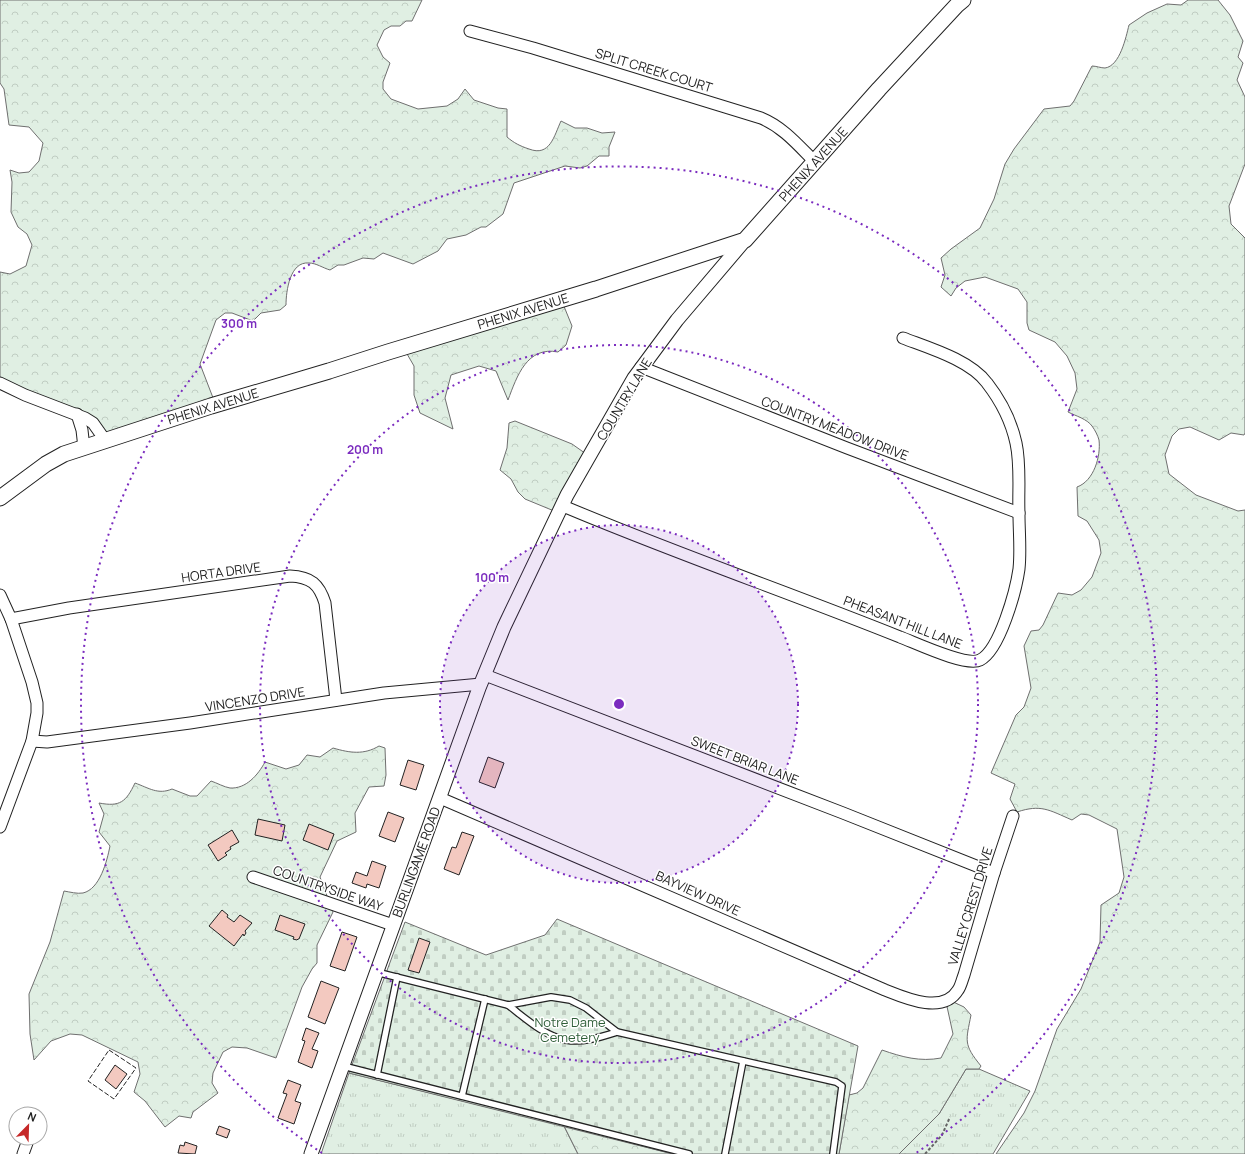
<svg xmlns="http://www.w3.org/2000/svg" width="1245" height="1154" viewBox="0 0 1245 1154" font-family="Manrope,sans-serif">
	<defs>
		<pattern id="grass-tufts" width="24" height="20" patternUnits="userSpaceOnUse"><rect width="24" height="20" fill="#e0efe3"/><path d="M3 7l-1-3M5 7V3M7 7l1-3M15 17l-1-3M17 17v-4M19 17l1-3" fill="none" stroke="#c0cdc2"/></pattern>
		<pattern id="forest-crowns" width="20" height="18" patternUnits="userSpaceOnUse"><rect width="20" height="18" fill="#e0efe3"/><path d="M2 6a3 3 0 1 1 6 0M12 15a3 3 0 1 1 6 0" fill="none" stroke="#c0cdc2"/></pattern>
		<pattern id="cemetery-stones" width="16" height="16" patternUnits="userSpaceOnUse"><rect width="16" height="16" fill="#e0efe3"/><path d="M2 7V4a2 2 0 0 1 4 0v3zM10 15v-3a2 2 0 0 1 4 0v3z" fill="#c0cdc2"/></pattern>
	</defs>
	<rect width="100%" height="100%" fill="#fff"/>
	<g fill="url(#grass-tufts)" stroke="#6f6f6f">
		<path d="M966,1069H979L1030,1091L993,1154H899L939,1114Z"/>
		<path d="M349,1073L564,1126L578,1154H321Z"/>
	</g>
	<g fill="url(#forest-crowns)" stroke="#6f6f6f">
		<path d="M0,0H422L412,21H406L400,26H391L384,30L377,45L383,57L390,63L383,82V89L391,99L418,109L447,106L458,99L465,89L474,100L498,108L507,109V137C514,143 520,146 529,149C550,157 554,136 561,121L575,128H587L602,133L615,132L609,147V156H599L587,166L580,168L565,166L514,183L503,214L486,227H481L466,235L447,239L438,251L413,264L383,253L374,259L363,258L344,265H338L330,270C323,268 316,263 309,263C290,261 286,291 286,305L280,310L261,313L253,321L232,313H225L216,320L200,364L215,403L108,439L93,422L0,387V272L10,274L26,266L32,245L27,234L18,227L11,212L12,182L10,170L19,173L29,172L39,161L43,143L29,127L9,125L4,89L0,83Z"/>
		<path d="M1188,0H1218L1230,15L1243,41L1238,57L1243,63L1237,80L1245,97V164L1229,206L1231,224L1245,238V433L1244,435L1231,433L1219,440L1190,427L1179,429L1172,436L1165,455L1169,474L1196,495L1238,511L1245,510V1154H996L1024,1113L1035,1091L1057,1029L1081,989L1100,942L1101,905L1119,893L1124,877L1117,829L1089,815L1081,814L1072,820C1049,810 1041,804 1017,812L1010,799L1015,784L991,773L1016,715L1024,707L1031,688L1024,646L1031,631L1039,630L1043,625L1058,593L1072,595L1081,590L1092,577L1101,553L1099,540L1087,521L1078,516L1077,487C1094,481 1101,456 1099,440C1098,436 1095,430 1092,426C1087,419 1076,416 1068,412L1077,389L1075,373L1067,356L1055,342L1029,330L1027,323V302L1018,289L985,277L965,281L956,288L951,296L941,287L945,275L941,258L951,249L980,228L994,199L1005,164L1014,149L1044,109L1070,106L1074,101L1092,66C1096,66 1101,68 1105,68C1120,66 1126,37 1129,25L1147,13L1167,4L1181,5Z"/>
		<path d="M561,299L572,326L566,345L558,352C527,346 517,376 508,400L496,371L479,366L451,375L445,398L453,429L420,413L414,395V366L403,347Z"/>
		<path d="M515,421L572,444L589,456L559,513L525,499L518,492L511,479L500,470L507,448L509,423Z"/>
		<path d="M379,746L385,748L386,775L384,786L369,787L355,813L356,832L337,841L320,877L333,912L317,945V963L312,969L302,987L276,1058L247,1048L232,1047L223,1052L213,1073L212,1083L218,1093L193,1112L191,1118L179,1116L165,1127L145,1101L134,1092L140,1074L138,1062L82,1035L70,1034L51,1041L34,1060L30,1034L29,994L50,942L64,891C70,892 77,894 83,893C100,889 107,861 110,846L99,832L104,814L99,803C120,807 126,802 135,783C149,788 158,795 172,789L190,796H197L211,781C217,783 224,787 230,788C246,789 258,775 265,762L286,769L299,765L307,755L320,757L333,748C350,753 364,755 379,746Z"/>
		<path d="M947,999L964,1007L971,1015C966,1041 963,1044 981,1066L979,1069H966L939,1114L899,1154H839L849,1095L857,1093L863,1088L882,1050C902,1057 920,1062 941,1058L953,1034L946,1002Z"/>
		<path d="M564,1126L673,1154H578Z"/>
	</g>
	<path fill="url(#cemetery-stones)" stroke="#6f6f6f" d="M557,919L858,1046L839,1154H673L349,1073L405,922L486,955L545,935Z"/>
	<g fill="#f3c9c0" stroke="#222">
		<path d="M488,757L504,763L495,788L479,782Z"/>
		<path d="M408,760L424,765L416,790L400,785Z"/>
		<path d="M388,812L404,818L395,842L379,836Z"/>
		<path d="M258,819L285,825L282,841L255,835Z"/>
		<path d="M309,824L334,834L328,850L303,840Z"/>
		<path d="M232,830L239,842L230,847L231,849L225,853L227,855L218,861L208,845Z"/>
		<path d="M462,832L474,836L459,875L444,869L452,847L456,848Z"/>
		<path d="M372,861L386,866L379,888L367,884L366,888L352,883L356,872L367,876Z"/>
		<path d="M222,910L228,915L227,917L234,922L240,915L252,923L245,931L246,933L244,936L243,934L234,946L209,926Z"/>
		<path d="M280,915L305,924L299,939H298L297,940L293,939L294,937L275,930Z"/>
		<path d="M342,932L357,937L345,971L330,966Z"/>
		<path d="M419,938L430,942L419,973L408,970Z"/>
		<path d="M321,981L339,988L325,1024L308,1017Z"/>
		<path d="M306,1028L319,1033L312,1049L318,1051L312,1068L298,1062L305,1041L302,1040Z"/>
		<path d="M115,1065L127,1074L116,1089L105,1080Z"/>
		<path d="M288,1080L301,1085L295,1101L301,1103L294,1124L278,1118L287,1094L283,1093Z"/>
		<path d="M219,1126L230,1130L227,1138L216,1134Z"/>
		<path d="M185,1142L197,1146L195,1154L178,1153L180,1145L184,1146Z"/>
	</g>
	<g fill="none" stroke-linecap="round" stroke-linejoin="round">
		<defs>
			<g id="service">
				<path d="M376,972L508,1005L551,997L570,1000L586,1008L617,1032L836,1082L842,1086L833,1154"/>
				<path d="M508,1005C525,1018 544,1036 566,1040C583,1043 601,1037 617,1032"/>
				<path d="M343,1066L689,1154"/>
				<path d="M377,1075L397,977"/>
				<path d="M462,1096L485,999"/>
				<path d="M725,1154L743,1061"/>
			</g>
			<g id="minor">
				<path d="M470,31L533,48L761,118C783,127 798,145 815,162"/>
				<path d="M641,367L847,448L1019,513"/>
				<path d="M0,383L25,395L85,418L93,423L105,440"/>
				<path d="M77,414L82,430L84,448"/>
				<path d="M563,506C674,553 788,592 900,637C916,643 966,667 980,660C1000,650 1016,590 1019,569C1021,550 1019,533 1019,514C1018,490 1021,466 1016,443C1011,420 1001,401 987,383C970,360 929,348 903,338"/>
				<path d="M0,595L11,619L32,682L37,703V713L32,741L0,827"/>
				<path d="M11,619L69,608L290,576C311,577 319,584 325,603L336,700"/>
				<path d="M485,675L843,813L994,873"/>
				<path d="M32,741L47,742L190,723L384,693L481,684"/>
				<path d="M440,798L885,990C905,998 943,1015 958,990C961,986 962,980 964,975L994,873L1013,816"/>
				<path d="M253,877L393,925"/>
				<path d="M23,1154L27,1143"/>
			</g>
			<path id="tertiary" d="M311,1154L479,688L504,627L567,495L634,378L677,320L745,240"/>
			<path id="secondary" d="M0,498L46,464L64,454L211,406L329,371L388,352L596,289L745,240L879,89L957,5L963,0"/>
		</defs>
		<use href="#service" stroke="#222" stroke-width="8"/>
		<use href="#minor" stroke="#222" stroke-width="13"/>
		<use href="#tertiary" stroke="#222" stroke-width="15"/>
		<use href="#secondary" stroke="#222" stroke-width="17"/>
		<path stroke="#646464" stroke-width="2" stroke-dasharray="3 2" stroke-linecap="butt" d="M925,1154L942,1135L950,1117"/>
		<use href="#service" stroke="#fff" stroke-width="5.5"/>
		<use href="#minor" stroke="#fff" stroke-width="11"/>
		<use href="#tertiary" stroke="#fff" stroke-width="13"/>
		<use href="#secondary" stroke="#fff" stroke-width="15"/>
		<path stroke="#222" stroke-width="1" stroke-dasharray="5 2" stroke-linecap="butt" d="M109,1050L136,1068L114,1099L88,1081Z"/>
	</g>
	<circle cx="619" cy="704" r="179" fill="#7b2cbf" fill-opacity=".12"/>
	<g fill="none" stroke="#7b2cbf" stroke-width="2" stroke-dasharray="2 4">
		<circle cx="619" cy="704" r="179"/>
		<circle cx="619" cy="704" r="359"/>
		<path d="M322 1153A538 538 0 1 1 916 1153"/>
	</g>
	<g text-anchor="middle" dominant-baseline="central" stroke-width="3" stroke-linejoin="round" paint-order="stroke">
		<g font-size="13" fill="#222" stroke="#fff">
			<text transform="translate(654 70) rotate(17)">SPLIT CREEK COURT</text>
			<text transform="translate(813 164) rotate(-48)">PHENIX AVENUE</text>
			<text transform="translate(523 311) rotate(-17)">PHENIX AVENUE</text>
			<text transform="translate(624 399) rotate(-59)">COUNTRY LANE</text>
			<text transform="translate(213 406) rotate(-17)">PHENIX AVENUE</text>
			<text transform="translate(835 428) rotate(21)">COUNTRY MEADOW DRIVE</text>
			<text transform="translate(221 572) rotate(-8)">HORTA DRIVE</text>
			<text transform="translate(903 622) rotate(21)">PHEASANT HILL LANE</text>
			<text transform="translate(255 699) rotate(-9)">VINCENZO DRIVE</text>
			<text transform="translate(745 760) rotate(21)">SWEET BRIAR LANE</text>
			<text transform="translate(416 862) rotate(-70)">BURLINGAME ROAD</text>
			<text transform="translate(328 888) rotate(19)">COUNTRYSIDE WAY</text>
			<text transform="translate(698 893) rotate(24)">BAYVIEW DRIVE</text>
			<text transform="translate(970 906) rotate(-73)">VALLEY CREST DRIVE</text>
		</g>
		<g font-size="13" fill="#2f5e38" stroke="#fff">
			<text x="570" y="1022">Notre Dame<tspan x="570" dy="15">Cemetery</tspan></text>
		</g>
	</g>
	<circle cx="619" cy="704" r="6" fill="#7b2cbf" stroke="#fff" stroke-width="2"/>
	<g font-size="12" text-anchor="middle" font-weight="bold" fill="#7b2cbf" stroke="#fff" stroke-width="3" stroke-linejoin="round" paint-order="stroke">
		<text x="239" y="328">300 m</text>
		<text x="365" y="454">200 m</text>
		<text x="492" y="582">100 m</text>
	</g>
	<g transform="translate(28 1126) rotate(23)"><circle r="19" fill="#ffffff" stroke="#a7a7a7"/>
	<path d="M0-3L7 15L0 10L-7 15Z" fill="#c62828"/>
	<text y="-6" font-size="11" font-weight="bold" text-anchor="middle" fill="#222222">N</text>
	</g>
</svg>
